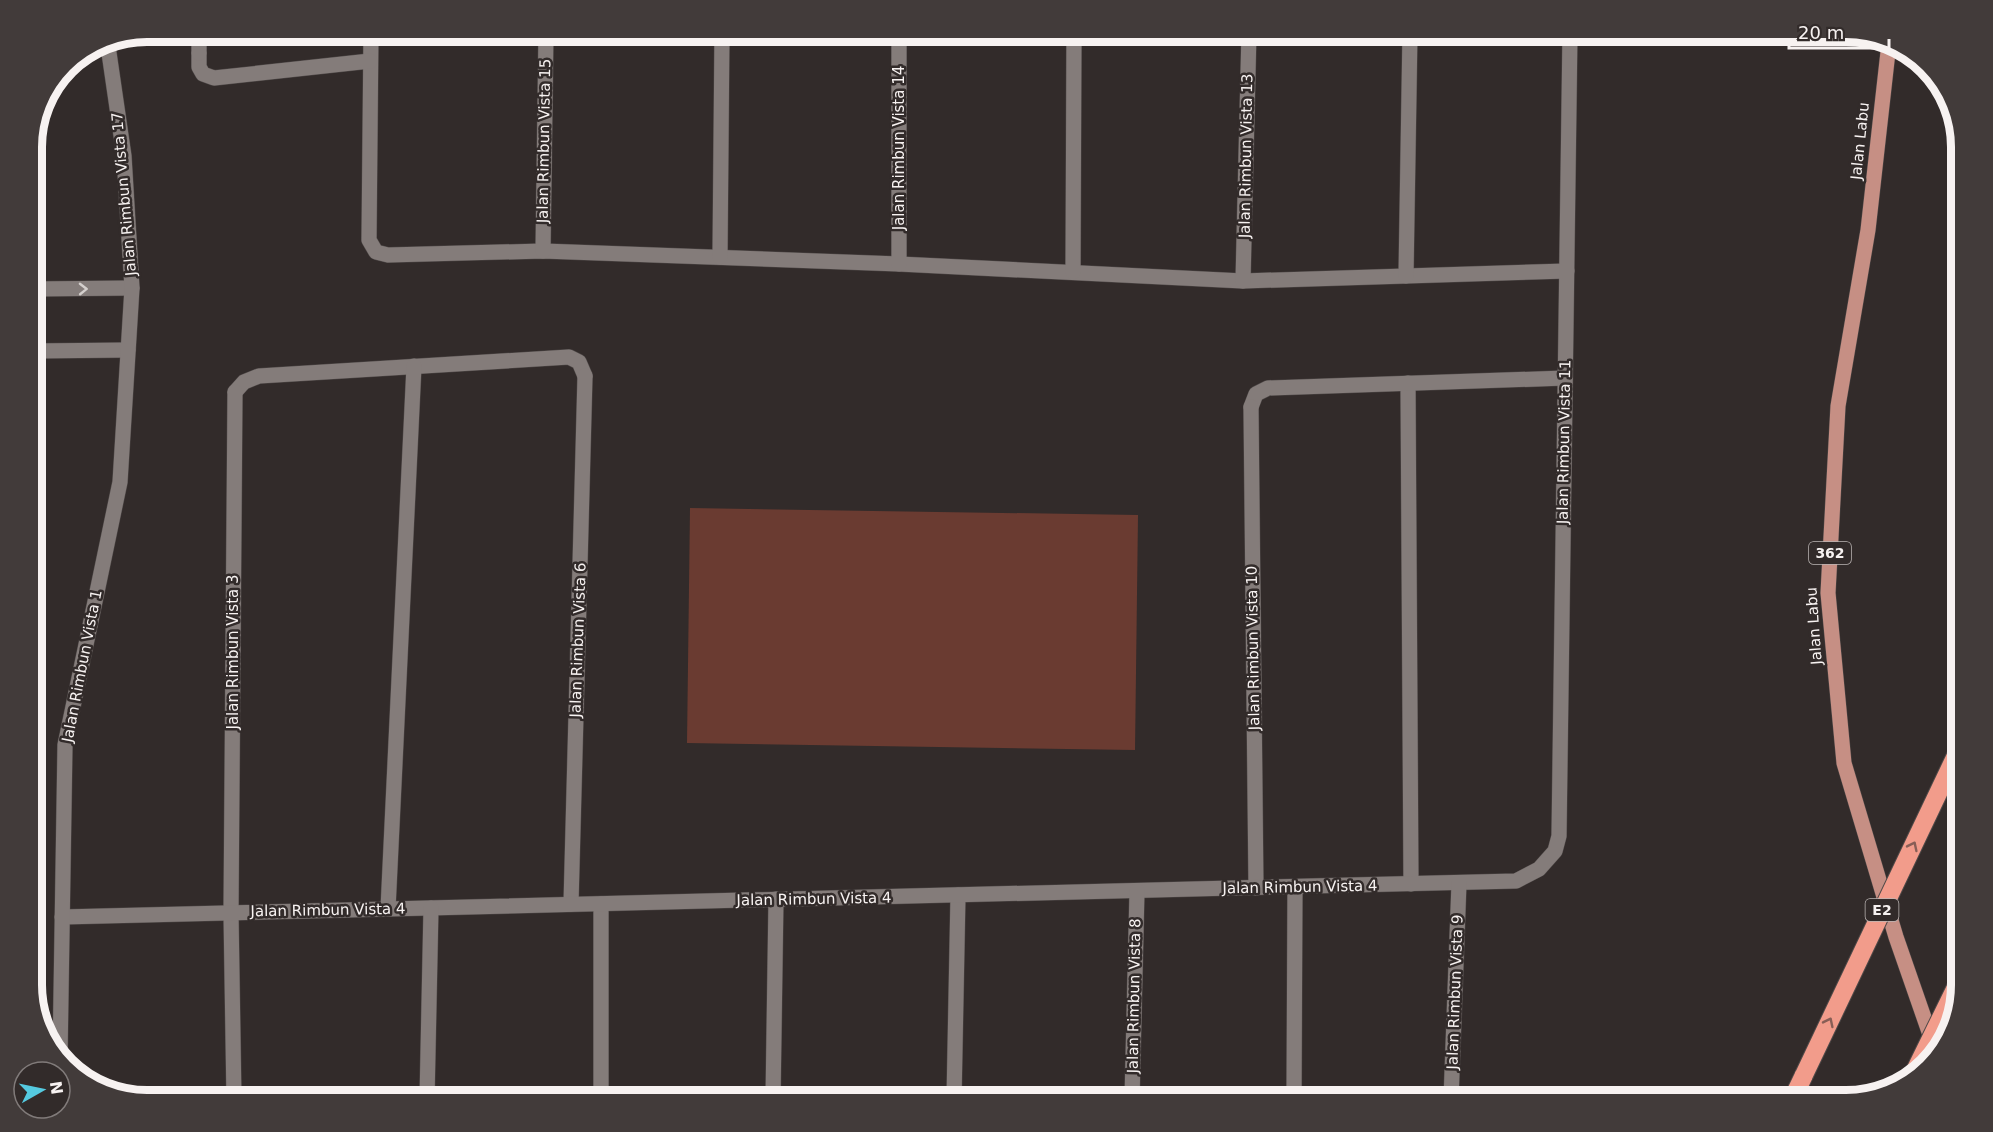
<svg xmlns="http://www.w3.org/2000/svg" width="1993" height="1132" viewBox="0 0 1993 1132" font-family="'DejaVu Sans',sans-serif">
	<rect width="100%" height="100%" fill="#322b2a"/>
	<path fill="#6a3b31" d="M690,508L1138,515L1135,750L687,743Z"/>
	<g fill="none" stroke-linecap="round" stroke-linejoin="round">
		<defs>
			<g id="lane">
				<path d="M371,32L369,240L376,252L388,255L543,251L899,264L1243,281L1567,271"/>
				<path d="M199,53V67L203,74L214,78L370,61"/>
				<path d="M720,257L722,32"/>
				<path d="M1073,272L1074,32"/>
				<path d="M1406,276L1410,32"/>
				<path d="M1408,383L1411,884"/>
				<path d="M235,392L244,382L259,376L569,357L579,362L585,376"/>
				<path d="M1251,407L1256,394L1268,388L1565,378"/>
				<path d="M388,909L414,366"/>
				<path d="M231,913L234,1100"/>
				<path d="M601,1100V904"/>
				<path d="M954,1100L958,895"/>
				<path d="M1294,1100L1295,887"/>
			</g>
			<g id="street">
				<path d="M199,53V32"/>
				<path d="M543,251L546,32"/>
				<path d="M899,264V32"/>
				<path d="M1243,281L1249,32"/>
				<path d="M32,289L132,288"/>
				<path d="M32,351L128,350"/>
				<path d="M1251,407L1256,888"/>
				<path d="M571,904L585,376"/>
				<path d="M231,913L235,392"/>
				<path d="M62,917L1516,881L1539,869L1555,851L1559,836L1570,32"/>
				<path d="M60,1058L65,745L120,482L132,288L124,156L107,39"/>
				<path d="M427,1100L431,908"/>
				<path d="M773,1100L776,899"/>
				<path d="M1132,1100L1137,891"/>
				<path d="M1451,1100L1459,883"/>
			</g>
			<path id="primary" d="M1889,43L1868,230L1838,406L1828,593L1844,763L1896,937L1936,1052"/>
			<path id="highway" d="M1792,1100L1804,1075"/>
		</defs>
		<use href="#lane" stroke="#4f4948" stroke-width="16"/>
		<use href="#street" stroke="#4f4948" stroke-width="16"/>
		<use href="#primary" stroke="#4f4948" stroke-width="16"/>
		<use href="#highway" stroke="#4f4948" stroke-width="20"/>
		<use href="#lane" stroke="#847c7a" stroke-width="15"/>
		<use href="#street" stroke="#847c7a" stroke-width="15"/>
		<use href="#primary" stroke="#c68f84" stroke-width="15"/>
		<use href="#highway" stroke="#f29c8b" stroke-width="18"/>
		<defs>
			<g id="highway-bridge">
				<path d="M1804,1075L1961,745"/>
				<path d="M1912,1077L1961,977"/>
			</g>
		</defs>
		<use href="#highway-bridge" stroke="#4f4948" stroke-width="20" stroke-linecap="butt"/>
		<use href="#highway-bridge" stroke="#f29c8b" stroke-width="18"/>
	</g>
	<defs><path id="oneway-chevron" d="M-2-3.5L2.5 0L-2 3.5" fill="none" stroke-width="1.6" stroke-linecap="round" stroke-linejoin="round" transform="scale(1.5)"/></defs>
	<use stroke="#d4cfcd" href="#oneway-chevron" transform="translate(83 289) rotate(-1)"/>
	<g stroke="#885e56">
		<use href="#oneway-chevron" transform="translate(1913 846) rotate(-64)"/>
		<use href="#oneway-chevron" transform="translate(1829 1022) rotate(-64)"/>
	</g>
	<g text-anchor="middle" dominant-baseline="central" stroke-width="5" stroke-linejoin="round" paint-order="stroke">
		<g fill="#322b2a" stroke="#bcb6b5" stroke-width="1.5">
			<rect x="1809" y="542" width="42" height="22" rx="4.5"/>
			<rect x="1865.5" y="899" width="33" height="22" rx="4.5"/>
		</g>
		<g font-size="14" font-weight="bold" fill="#f7f2f1">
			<text x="1830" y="553">362</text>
			<text x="1882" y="910">E2</text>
		</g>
		<g font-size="15" fill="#f7f2f1" stroke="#322b2a">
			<text transform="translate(544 141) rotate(-89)">Jalan Rimbun Vista 15</text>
			<text transform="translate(1860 141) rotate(-84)">Jalan Labu</text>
			<text transform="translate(899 148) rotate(-90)">Jalan Rimbun Vista 14</text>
			<text transform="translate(1246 156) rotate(-89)">Jalan Rimbun Vista 13</text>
			<text transform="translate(124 194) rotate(-95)">Jalan Rimbun Vista 17</text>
			<text transform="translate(1564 442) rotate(-89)">Jalan Rimbun Vista 11</text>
			<text transform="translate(1814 626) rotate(-94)">Jalan Labu</text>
			<text transform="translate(578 640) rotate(-88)">Jalan Rimbun Vista 6</text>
			<text transform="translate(1253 648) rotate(-91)">Jalan Rimbun Vista 10</text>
			<text transform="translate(233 652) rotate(-90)">Jalan Rimbun Vista 3</text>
			<text transform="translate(82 666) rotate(-79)">Jalan Rimbun Vista 1</text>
			<text transform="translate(1300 887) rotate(-1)">Jalan Rimbun Vista 4</text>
			<text transform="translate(814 899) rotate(-1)">Jalan Rimbun Vista 4</text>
			<text transform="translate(328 910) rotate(-1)">Jalan Rimbun Vista 4</text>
			<text transform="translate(1455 992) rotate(-88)">Jalan Rimbun Vista 9</text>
			<text transform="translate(1134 996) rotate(-89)">Jalan Rimbun Vista 8</text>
		</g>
	</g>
	<path d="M0 0H1993V1132H0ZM147 42H1846A105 105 0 0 1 1951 147V985A105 105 0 0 1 1846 1090H147A105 105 0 0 1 42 985V147A105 105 0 0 1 147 42Z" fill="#423b3a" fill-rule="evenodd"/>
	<path fill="none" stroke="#f7f2f1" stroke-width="8" d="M147 42H1846A105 105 0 0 1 1951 147V985A105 105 0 0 1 1846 1090H147A105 105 0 0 1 42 985V147A105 105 0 0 1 147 42Z"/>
	<g transform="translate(42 1090) rotate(81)"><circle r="28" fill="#322b2a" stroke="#817b7a" stroke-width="1.5"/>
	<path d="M0-4.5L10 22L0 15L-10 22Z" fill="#55cae0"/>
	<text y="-9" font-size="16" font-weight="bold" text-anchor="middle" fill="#f7f2f1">N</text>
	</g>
	<path d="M1789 39v9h100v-9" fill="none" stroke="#f7f2f1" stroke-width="3"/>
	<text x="1798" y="39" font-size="18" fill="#f7f2f1" stroke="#322b2a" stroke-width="4.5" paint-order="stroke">20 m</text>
</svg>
